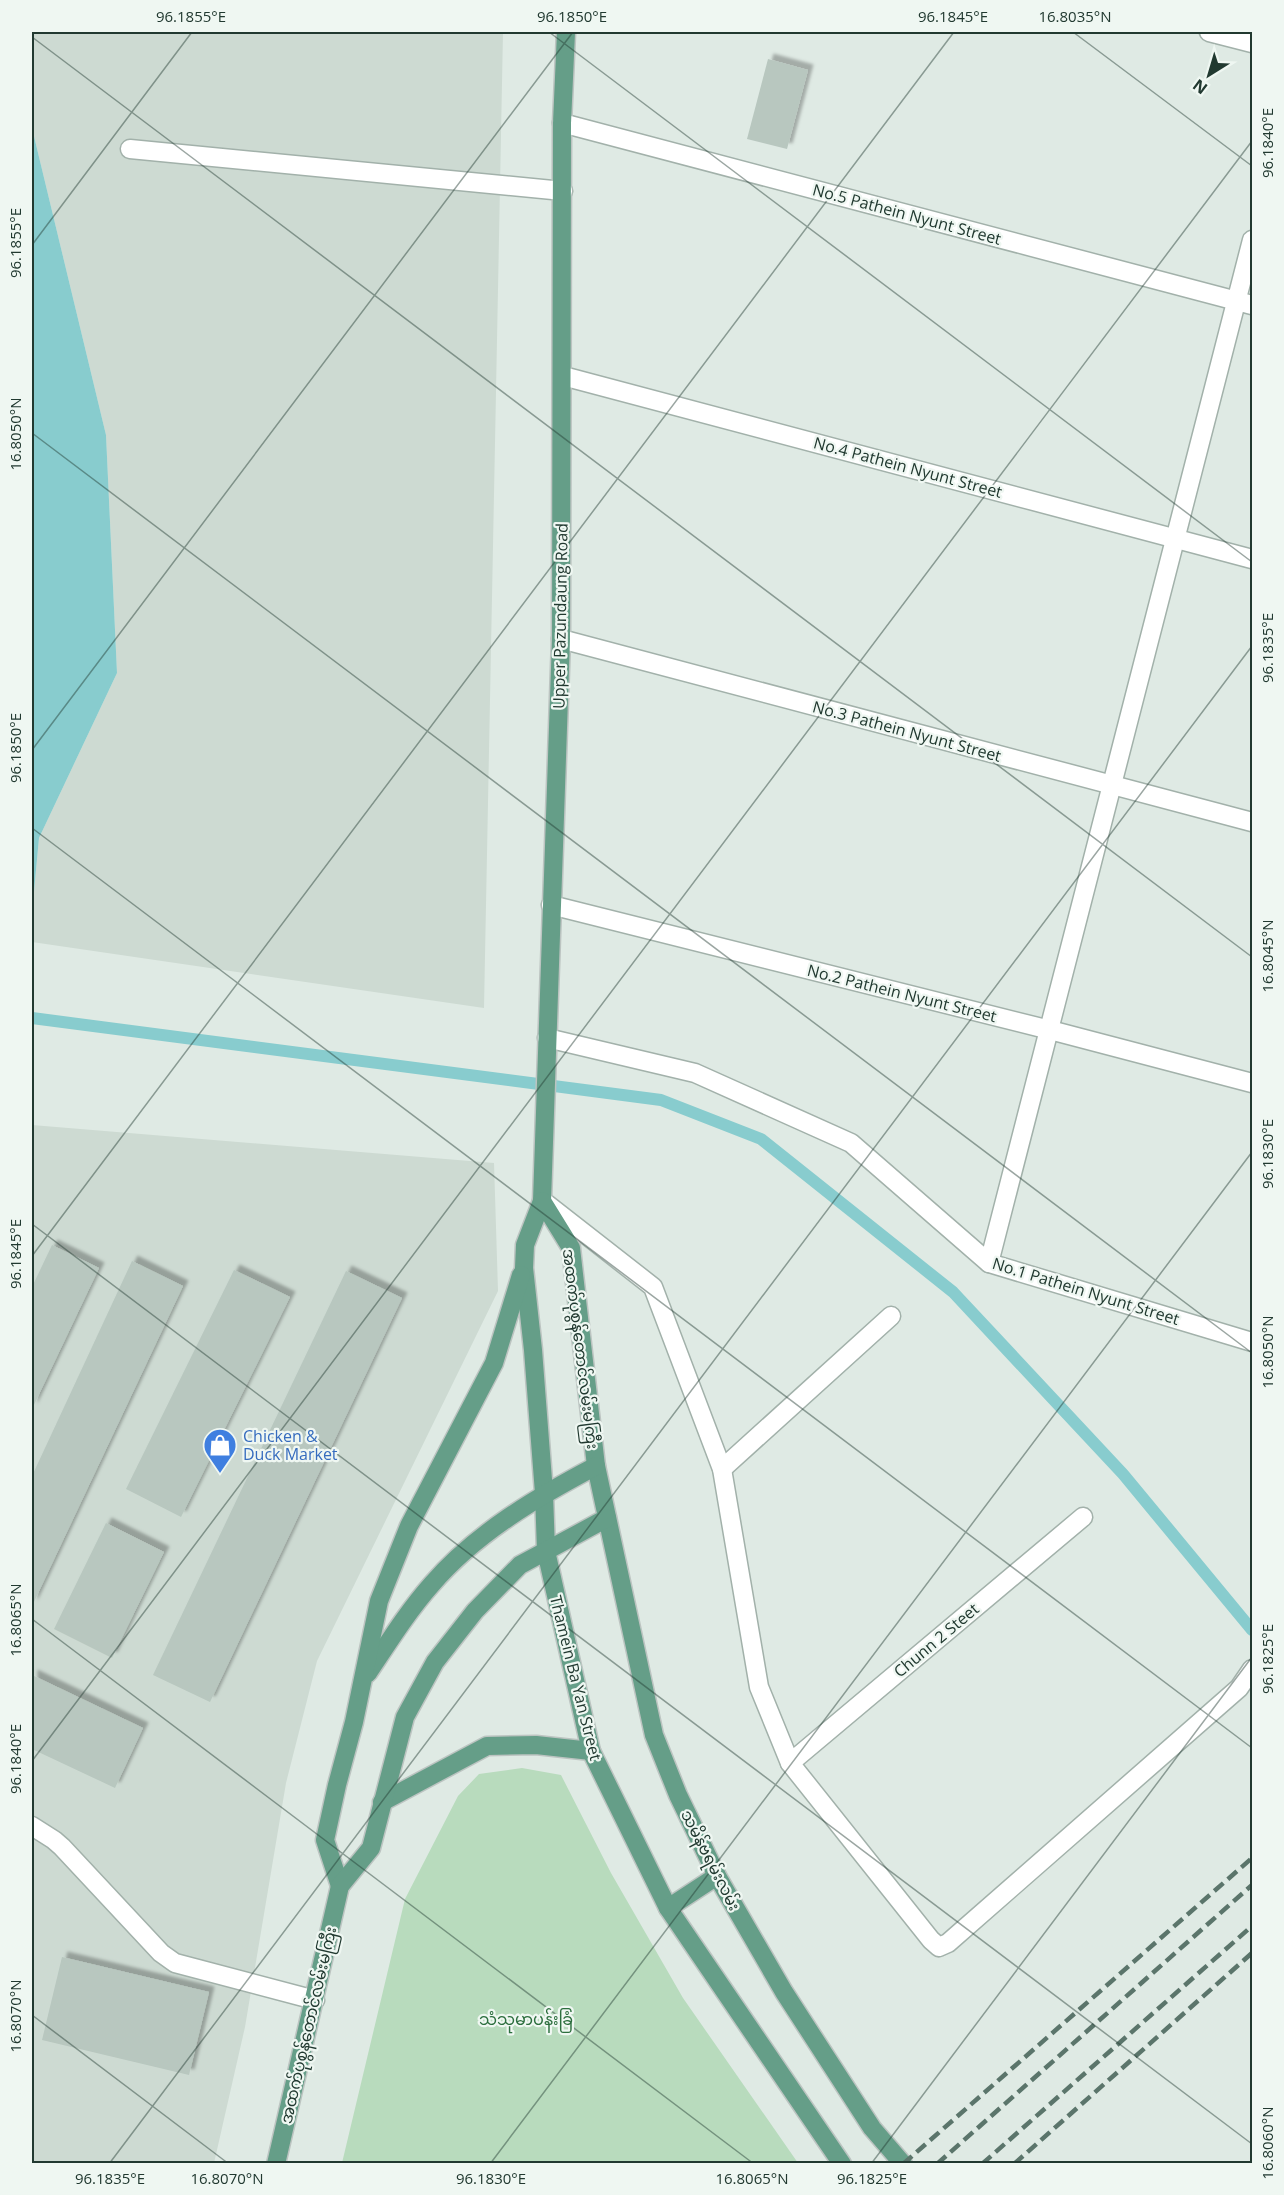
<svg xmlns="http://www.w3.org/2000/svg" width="1284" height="2195" viewBox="0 0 1284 2195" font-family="'Open Sans','Noto Sans Myanmar',sans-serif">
	<defs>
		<filter id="shadow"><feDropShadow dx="5.5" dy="-5.5" stdDeviation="1.5" flood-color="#0004"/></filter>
	</defs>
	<rect width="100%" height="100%" fill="#dfeae4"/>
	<g fill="#cddad2">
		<path d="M32,32H503L484,1008L32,942V913L39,838L117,673L106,435L32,128Z"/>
		<path d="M32,1125L494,1163L498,1291L317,1661L286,1783L245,2027L214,2163H32Z"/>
	</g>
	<path fill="#b8dbbd" d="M522,1768L561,1775L611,1873L683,1998L798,2163H342L405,1899L458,1796L479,1774Z"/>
	<path fill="#88ccce" d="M32,128L106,435L117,673L39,838L32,913Z"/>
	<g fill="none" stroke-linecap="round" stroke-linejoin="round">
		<path stroke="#88ccce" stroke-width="12" d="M32,1018L661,1100L761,1139L953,1292L1123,1474L1252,1630"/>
	</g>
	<g fill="#b8c7bf" filter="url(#shadow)">
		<path d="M768,59L808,70L787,149L747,139Z"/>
		<path d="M52,1245L99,1268L32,1409V1287Z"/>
		<path d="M132,1261L183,1286L32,1606V1476Z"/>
		<path d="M234,1270L290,1297L181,1517L126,1489Z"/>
		<path d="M346,1271L402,1298L210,1702L153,1675Z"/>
		<path d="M106,1523L164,1552L112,1658L54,1629Z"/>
		<path d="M32,1675L143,1728L115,1788L32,1749Z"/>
		<path d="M62,1957L209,1992L189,2075L42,2040Z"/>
	</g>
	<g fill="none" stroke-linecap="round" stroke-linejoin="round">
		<defs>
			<g id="lane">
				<path d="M130,149L563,191"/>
				<path d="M32,1826L54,1840L62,1847L161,1953L175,1963L315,2000"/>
			</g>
			<g id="street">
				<path d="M1209,32L1252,43"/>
				<path d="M562,123L1252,305"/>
				<path d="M563,376L1252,559"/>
				<path d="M561,639L1252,822"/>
				<path d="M551,905L1050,1030L1252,1083"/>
				<path d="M547,1038L695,1073L851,1143L989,1263L1252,1342"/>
				<path d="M543,1201L653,1287L722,1469L759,1687L790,1763L931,1940L939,1947L948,1943L1239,1688L1252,1669"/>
				<path d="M989,1263L1252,240"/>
				<path d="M722,1469L891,1316"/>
				<path d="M790,1763L1083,1517"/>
			</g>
			<g id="primary">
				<path d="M566,32L562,123L561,639L542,1201L525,1245L524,1268L533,1350L544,1493L546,1551L591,1751L668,1908L842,2164"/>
				<path d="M542,1201L571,1248L596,1466L654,1735L678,1795L717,1876L784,1992L872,2128L903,2164"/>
				<path d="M368,1673C388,1643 408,1611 432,1584C476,1533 537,1497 596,1466"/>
				<path d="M382,1802L487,1746L536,1745L591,1751"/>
				<path d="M340,1886L325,1840L337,1785L354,1722L379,1601L409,1526L494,1363L521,1275"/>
				<path d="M668,1908L717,1876"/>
				<path d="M276,2164L340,1886L371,1848L405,1717L435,1662L475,1611L520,1565L607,1518"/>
			</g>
		</defs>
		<use href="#lane" stroke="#a2b1aa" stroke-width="21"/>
		<use href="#street" stroke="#a2b1aa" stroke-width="21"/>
		<use href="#primary" stroke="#bcc4c1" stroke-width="21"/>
		<use href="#lane" stroke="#fff" stroke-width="18"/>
		<use href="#street" stroke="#fff" stroke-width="18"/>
		<use href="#primary" stroke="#659e88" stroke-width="18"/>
		<g stroke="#5b756b" stroke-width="4.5" stroke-dasharray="12 6" stroke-linecap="butt">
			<path d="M903,2164L1252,1858"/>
			<path d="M937,2164L1252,1885"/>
			<path d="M982,2164L1252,1926"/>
			<path d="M1014,2164L1252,1953"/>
		</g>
	</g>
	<path fill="none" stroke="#213930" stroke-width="1.5" stroke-opacity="0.45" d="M549,32L1252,562M1073,32L1252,166M32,37L1252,957M32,245L192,32M32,433L1252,1353M32,750L573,32M32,828L1252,1748M32,1224L1252,2144M32,1256L954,32M32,1619L754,2164M32,1761L1252,141M32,2015L229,2164M109,2164L1252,646M490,2164L1252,1152M871,2164L1252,1657M1252,2164V2163"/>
	<defs>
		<symbol id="shop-pin" viewBox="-11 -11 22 30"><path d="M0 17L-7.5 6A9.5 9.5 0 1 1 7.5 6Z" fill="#3f7fe0" stroke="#eff7f2"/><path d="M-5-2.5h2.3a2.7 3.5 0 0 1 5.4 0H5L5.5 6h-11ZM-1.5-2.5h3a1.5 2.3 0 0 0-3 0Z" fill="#fff"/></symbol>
	</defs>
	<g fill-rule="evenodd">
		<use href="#shop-pin" x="201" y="1426" width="38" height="52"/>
	</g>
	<g text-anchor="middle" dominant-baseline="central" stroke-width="4.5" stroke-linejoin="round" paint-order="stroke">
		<g font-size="16" fill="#213930" stroke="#eff7f2">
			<text transform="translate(907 214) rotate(15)">No.5 Pathein Nyunt Street</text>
			<text transform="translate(908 467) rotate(15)">No.4 Pathein Nyunt Street</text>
			<text transform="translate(560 616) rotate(-89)">Upper Pazundaung Road</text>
			<text transform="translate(907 731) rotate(15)">No.3 Pathein Nyunt Street</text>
			<text transform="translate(902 993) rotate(14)">No.2 Pathein Nyunt Street</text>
			<text transform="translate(1086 1291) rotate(17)">No.1 Pathein Nyunt Street</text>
			<text transform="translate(581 1349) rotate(83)">အထက်ပုစွန်တောင်လမ်းမကြီး</text>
			<text transform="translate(936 1640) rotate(-40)">Chunn 2 Steet</text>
			<text transform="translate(576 1678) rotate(76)">Thamein Ba Yan Street</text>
			<text transform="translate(711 1860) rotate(63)">သမိန်ဗရမ်းလမ်း</text>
			<text transform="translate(308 2025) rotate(-77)">အထက်ပုစွန်တောင်လမ်းမကြီး</text>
		</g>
		<g font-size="16" fill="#366cbe" stroke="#eff7f2" text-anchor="start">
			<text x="243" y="1436">Chicken &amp;<tspan x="243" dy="18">Duck Market</tspan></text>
		</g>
		<g font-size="16" fill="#2c6f3e" stroke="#eff7f2">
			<text x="526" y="2019">သံသုမာပန်းခြံ</text>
		</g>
	</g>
	<rect width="1284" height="2195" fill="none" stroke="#eff7f2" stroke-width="66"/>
	<g transform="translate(1209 75) rotate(217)" stroke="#eff7f2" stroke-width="4.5" paint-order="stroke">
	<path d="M0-4.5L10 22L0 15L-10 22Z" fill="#213930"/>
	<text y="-9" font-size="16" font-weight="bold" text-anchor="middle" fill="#213930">N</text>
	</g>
	<rect x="33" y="33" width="1218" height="2129" fill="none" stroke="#213930" stroke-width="2"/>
	<g font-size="15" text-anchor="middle" fill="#213930">
		<text x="191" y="22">96.1855°E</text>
		<text x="572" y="22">96.1850°E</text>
		<text x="953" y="22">96.1845°E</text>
		<text x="1075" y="22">16.8035°N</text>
		<text transform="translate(1268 143) rotate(-90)" y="5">96.1840°E</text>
		<text transform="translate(16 243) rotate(-90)" y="5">96.1855°E</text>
		<text transform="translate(16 434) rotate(-90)" y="5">16.8050°N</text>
		<text transform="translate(1268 648) rotate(-90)" y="5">96.1835°E</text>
		<text transform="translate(16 748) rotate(-90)" y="5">96.1850°E</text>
		<text transform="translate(1268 956) rotate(-90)" y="5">16.8045°N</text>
		<text transform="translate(1268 1154) rotate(-90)" y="5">96.1830°E</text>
		<text transform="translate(16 1254) rotate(-90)" y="5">96.1845°E</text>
		<text transform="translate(1268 1352) rotate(-90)" y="5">16.8050°N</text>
		<text transform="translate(16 1620) rotate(-90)" y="5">16.8065°N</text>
		<text transform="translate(1268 1659) rotate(-90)" y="5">96.1825°E</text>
		<text transform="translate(16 1759) rotate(-90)" y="5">96.1840°E</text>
		<text transform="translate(16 2016) rotate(-90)" y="5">16.8070°N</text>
		<text transform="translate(1268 2143) rotate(-90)" y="5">16.8060°N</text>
		<text x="110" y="2184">96.1835°E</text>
		<text x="227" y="2184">16.8070°N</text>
		<text x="491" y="2184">96.1830°E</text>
		<text x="752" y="2184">16.8065°N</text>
		<text x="872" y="2184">96.1825°E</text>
	</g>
</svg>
